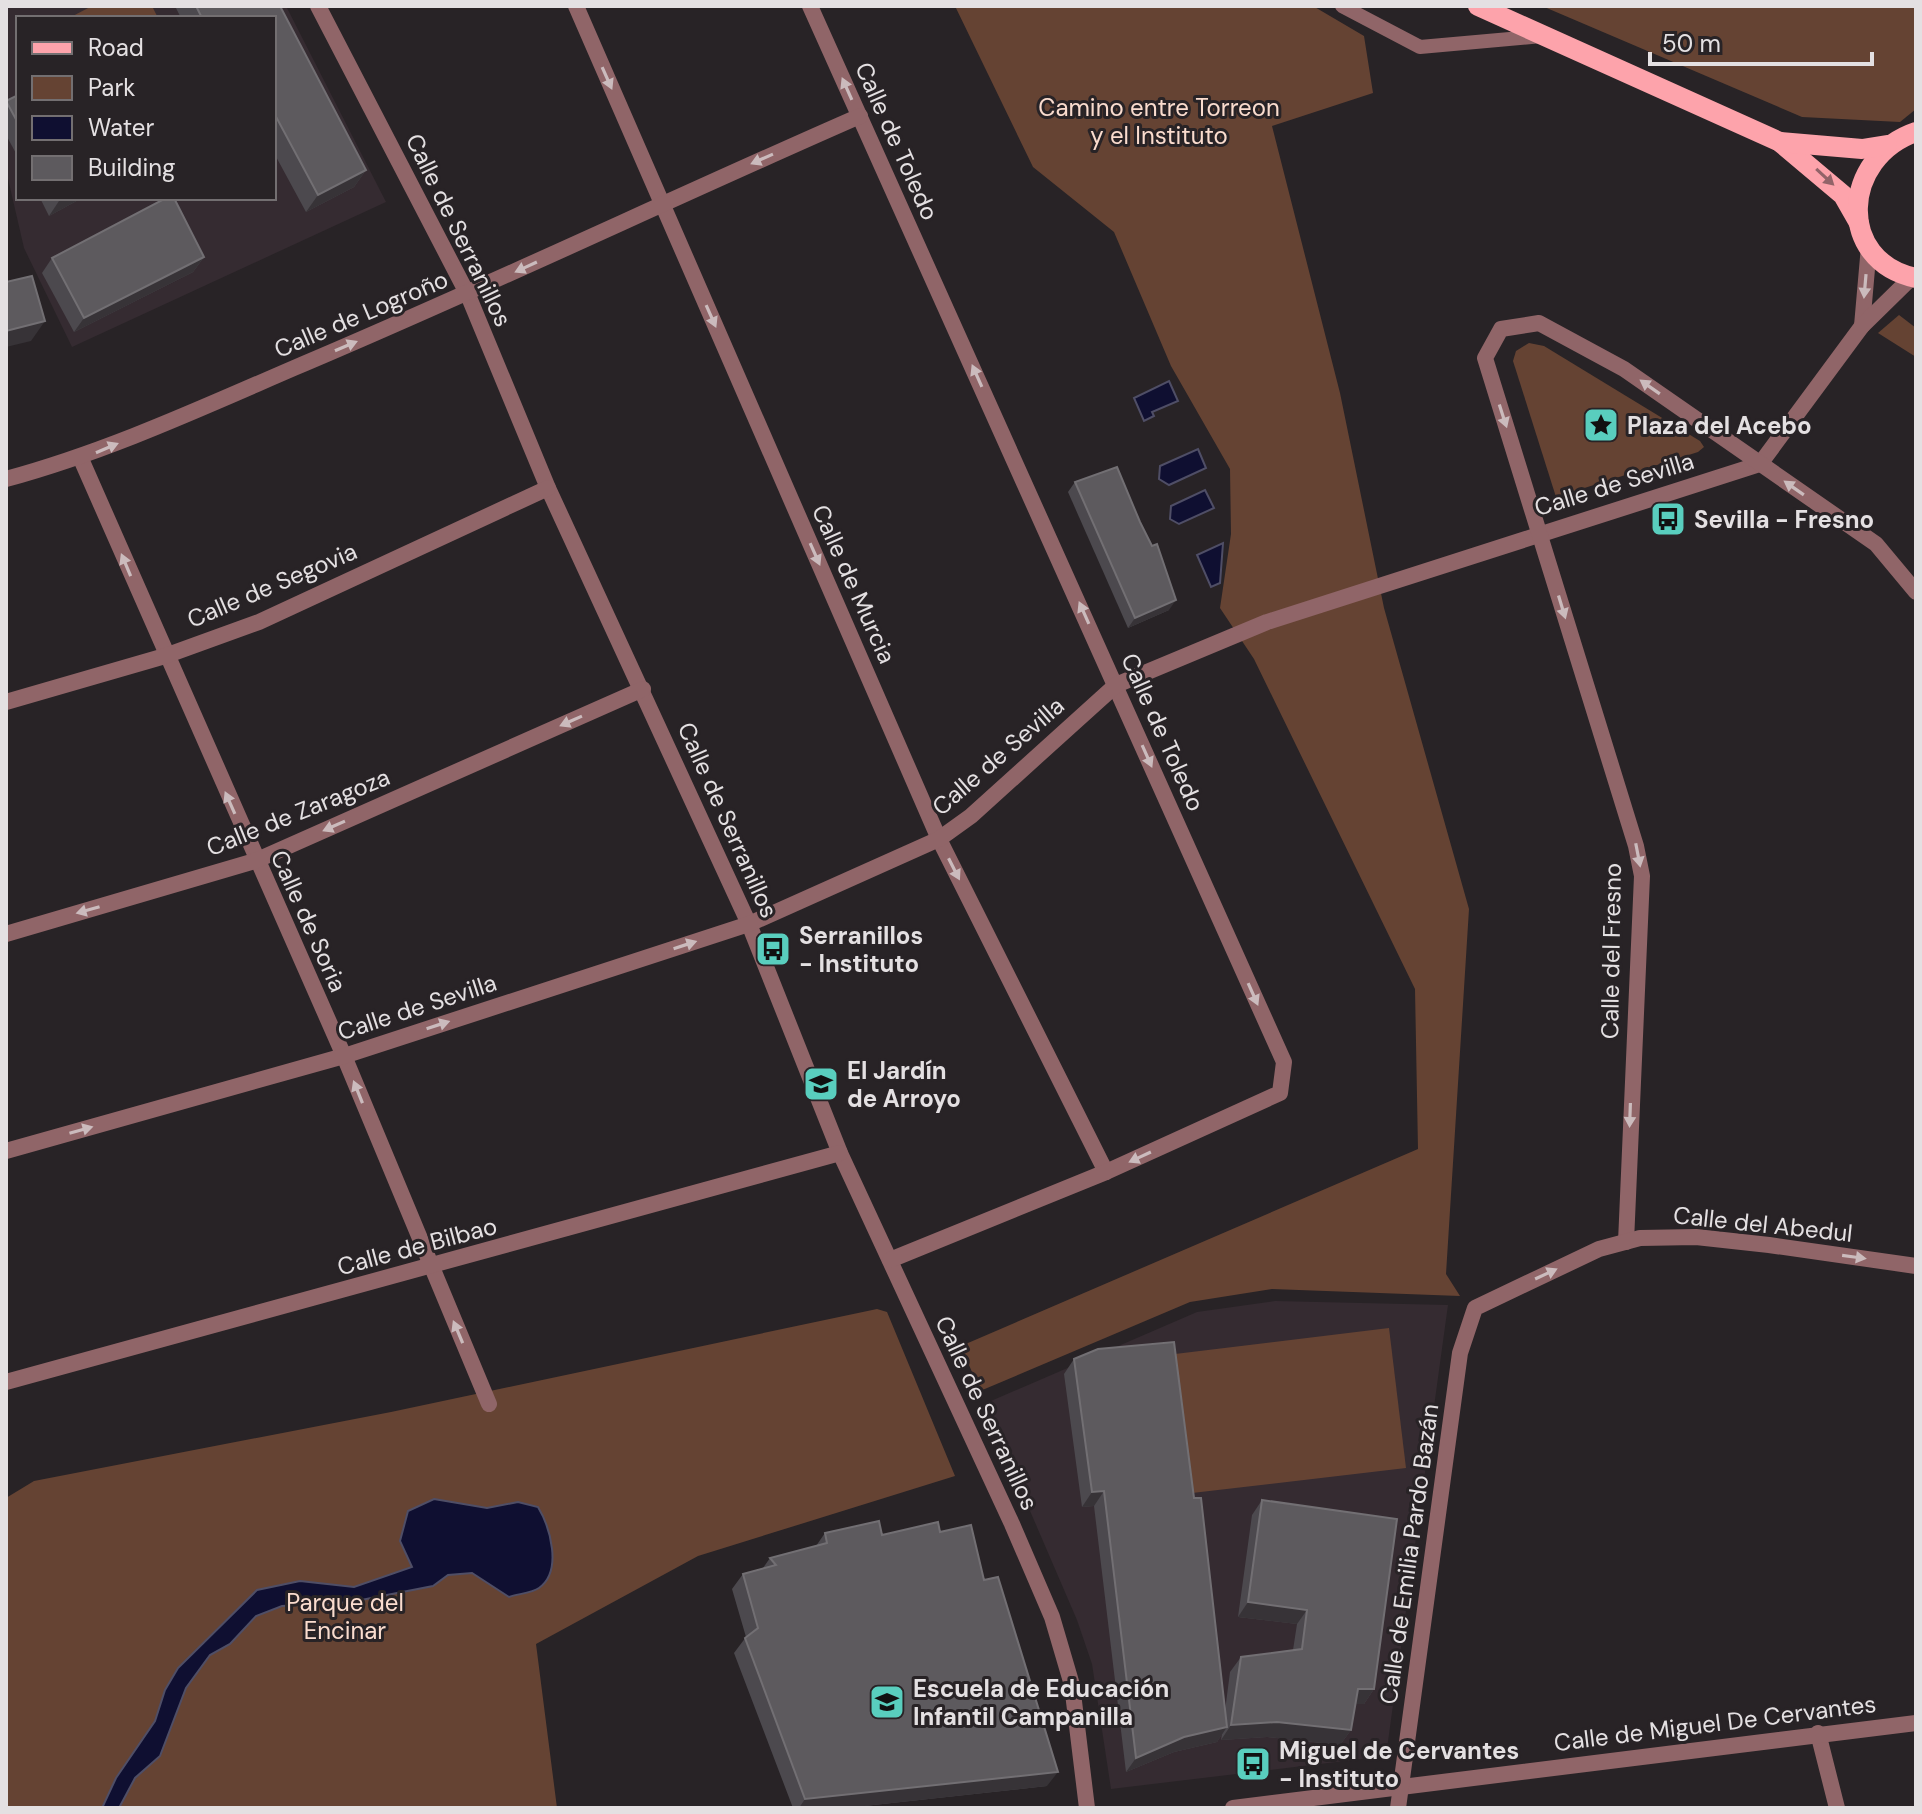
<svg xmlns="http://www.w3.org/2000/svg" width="1922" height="1814" viewBox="0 0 1922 1814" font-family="'DM Sans',sans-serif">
	<rect width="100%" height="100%" fill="#282326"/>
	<g fill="#352b31" fill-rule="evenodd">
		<path d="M6,6H286L386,202L72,347L24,248L6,170ZM18,18H274V198H18Z"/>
		<path d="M1275,1301L1448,1305L1386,1756L1111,1789L1092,1664L1077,1620L984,1404L1197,1312Z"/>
	</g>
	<g fill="#654333">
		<path d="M92,6H152L158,18H69Z"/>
		<path d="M955,6H1313L1364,36L1373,93L1272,126L1340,393L1384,608L1469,909L1446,1274L1460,1296L1272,1289L1190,1302L980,1391L961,1346L1418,1149L1415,989L1254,659L1220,608L1231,534L1230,469L1171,366L1114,232L1033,167Z"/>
		<path d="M1542,6H1916V109L1900,122L1802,117Z"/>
		<path d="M1899,315L1916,328V357L1878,333Z"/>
		<path d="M1529,343L1544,346L1700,441L1704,447L1698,452L1556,497L1513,361L1516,351Z"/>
		<path d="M877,1309L887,1312L955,1476L698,1556L536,1644L557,1808H6V1498L34,1481L391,1412Z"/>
		<path d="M1389,1328L1406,1468L1192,1493L1175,1354Z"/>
	</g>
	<g fill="#0f0f31" stroke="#4f4e66" stroke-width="2">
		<path d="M1169,381L1178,401L1152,412L1154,416L1144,421L1134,398Z"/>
		<path d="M1198,449L1206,468L1169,485L1159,479L1160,466Z"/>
		<path d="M1205,490L1214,508L1179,524L1170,519L1171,506Z"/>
		<path d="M1223,543L1220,583L1211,587L1197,555Z"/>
		<path d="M434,1499L487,1508L518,1502L538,1507C550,1527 563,1571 539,1588C532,1593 517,1594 509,1597L472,1573L448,1575L433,1586L351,1602L282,1606L256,1616L230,1644L210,1655L186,1688L160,1756L135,1778L119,1808H102L116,1778L155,1721L165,1690L178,1668L257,1590L300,1581L354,1587L412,1567L400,1541L408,1511Z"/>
	</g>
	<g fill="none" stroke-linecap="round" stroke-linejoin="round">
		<path stroke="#906568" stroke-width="14" d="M1342,6L1420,47L1542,36"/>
		<g stroke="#906568" stroke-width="16">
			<path d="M318,6L468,295L548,488L749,924L840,1153L1012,1524L1052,1617L1072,1685L1087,1808"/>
			<path d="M576,6L939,839L1106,1172"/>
			<path d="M810,6L1284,1062L1280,1093L1106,1172L890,1260"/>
			<path d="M1862,326L1869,246"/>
			<path d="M81,459L344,1056L489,1404"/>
			<path d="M6,479C106,452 199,409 294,368C484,288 670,199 860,116"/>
			<path d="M6,702L165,656L259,622L548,488"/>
			<path d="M6,934L255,861L643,689"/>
			<path d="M6,1151L344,1056L749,924L939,839L971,816L1116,685L1267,622L1760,464L1862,326L1912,277"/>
			<path d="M1626,1242L1642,876L1636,846L1485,358L1501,329L1539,323L1624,369L1876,544L1916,592"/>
			<path d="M6,1382L840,1153"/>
			<path d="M1818,1733L1837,1808"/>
			<path d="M1233,1808L1916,1723"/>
			<path d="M1398,1808L1460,1353L1475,1308L1599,1249L1640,1238L1696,1237L1769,1245L1916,1266"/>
		</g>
		<g stroke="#fda3ab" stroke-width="20">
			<path d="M1478,6L1780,142L1843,195L1859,223"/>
			<path d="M1916,132C1842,157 1835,261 1916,278"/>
			<path d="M1780,142L1862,149L1887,145"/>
		</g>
	</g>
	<g fill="#4c494e">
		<path d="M175,6H280L366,170L354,187L306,212L274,153V18H181Z"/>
		<path d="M18,95V157L6,135V102Z"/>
		<path d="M40,198H82L49,216Z"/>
		<path d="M204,257L193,272L74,332L42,273L52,258Z"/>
		<path d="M1075,482L1140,522L1152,546L1169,610L1128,628L1068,492Z"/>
		<path d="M1074,1359L1194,1498L1225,1711L1230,1672L1241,1657L1293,1650L1297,1624L1238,1617L1252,1515L1262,1500L1374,1689L1364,1704H1355L1351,1730L1340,1745L1267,1737L1221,1740L1222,1734L1217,1742L1174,1752L1126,1772L1094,1506L1082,1507L1064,1374Z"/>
		<path d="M940,1532L984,1580L1047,1786L846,1808H793L734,1653L746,1637L732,1589L743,1574L763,1568L770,1558L816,1546L825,1533L882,1535Z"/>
	</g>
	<g fill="#373337">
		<path d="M366,170L354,187L306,212L318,195Z"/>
		<path d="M65,198H82L49,216L59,201Z"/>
		<path d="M204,257L193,272L74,332L84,318Z"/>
		<path d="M45,321L31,341L6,347V331Z"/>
		<path d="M1176,600L1169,610L1128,628L1135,618Z"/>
		<path d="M1104,1491L1094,1506L1082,1507L1092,1492Z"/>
		<path d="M1248,1602L1307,1610L1297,1624L1238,1617Z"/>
		<path d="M1358,1689H1374L1364,1704H1347Z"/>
		<path d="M1277,1722L1351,1730L1340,1745L1267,1737L1221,1740L1231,1725Z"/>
		<path d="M1227,1727L1217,1742L1174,1752L1126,1772L1136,1758L1184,1737Z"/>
		<path d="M1058,1772L1047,1786L846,1808H799L805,1799Z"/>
	</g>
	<g fill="#5d5a5e" stroke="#726f73" stroke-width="2">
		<path d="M196,6H280L366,170L318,195L274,113V18H202Z"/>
		<path d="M18,95V123L6,101Z"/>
		<path d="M166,198H174L204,257L84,318L52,258Z"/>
		<path d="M32,276L45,321L6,331V282Z"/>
		<path d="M1117,467L1140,522L1152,546L1157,544L1176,600L1135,618L1075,482Z"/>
		<path d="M1174,1342L1194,1498H1201L1227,1727L1184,1737L1136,1758L1104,1491L1092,1492L1074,1359L1098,1349Z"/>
		<path d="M1262,1500L1397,1519L1374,1689H1358L1351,1730L1277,1722L1231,1725L1241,1657L1302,1649L1307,1610L1248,1602Z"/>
		<path d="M879,1521L882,1535L938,1522L940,1532L971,1525L984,1580L998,1577L1058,1772L805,1799L745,1638L758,1628L743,1574L776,1565L770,1558L827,1543L825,1533Z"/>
	</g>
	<defs><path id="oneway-solid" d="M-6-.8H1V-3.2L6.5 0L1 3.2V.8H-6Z" transform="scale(2)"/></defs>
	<g fill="#cbbbbd">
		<use href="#oneway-solid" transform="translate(607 78) rotate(66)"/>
		<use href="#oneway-solid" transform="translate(847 89) rotate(-114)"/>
		<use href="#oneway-solid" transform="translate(762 159) rotate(156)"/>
		<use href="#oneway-solid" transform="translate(526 267) rotate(155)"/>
		<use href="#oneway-solid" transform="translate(1865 286) rotate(95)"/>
		<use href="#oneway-solid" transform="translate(711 316) rotate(66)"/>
		<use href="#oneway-solid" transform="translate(346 346) rotate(-23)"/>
		<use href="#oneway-solid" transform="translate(977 376) rotate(-114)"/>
		<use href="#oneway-solid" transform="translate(1650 387) rotate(-145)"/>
		<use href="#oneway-solid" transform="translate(1503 416) rotate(72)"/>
		<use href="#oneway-solid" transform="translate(107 448) rotate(-23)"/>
		<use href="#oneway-solid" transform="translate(1794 488) rotate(-145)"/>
		<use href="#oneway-solid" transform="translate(815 554) rotate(66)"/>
		<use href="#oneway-solid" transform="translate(126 565) rotate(-113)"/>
		<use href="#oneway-solid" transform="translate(1562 607) rotate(73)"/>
		<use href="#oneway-solid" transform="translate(1084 613) rotate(-114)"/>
		<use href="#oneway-solid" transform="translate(571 721) rotate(156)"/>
		<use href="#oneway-solid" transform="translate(1147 756) rotate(66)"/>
		<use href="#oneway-solid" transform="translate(230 803) rotate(-114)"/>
		<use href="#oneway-solid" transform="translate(334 826) rotate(156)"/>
		<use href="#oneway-solid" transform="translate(1638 855) rotate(79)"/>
		<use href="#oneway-solid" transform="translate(954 869) rotate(63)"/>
		<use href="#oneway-solid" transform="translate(88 910) rotate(164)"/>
		<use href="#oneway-solid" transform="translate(685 945) rotate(-18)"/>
		<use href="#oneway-solid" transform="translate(1253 994) rotate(66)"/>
		<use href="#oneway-solid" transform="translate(438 1025) rotate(-18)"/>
		<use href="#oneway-solid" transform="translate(358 1092) rotate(-112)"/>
		<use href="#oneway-solid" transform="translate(1630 1115) rotate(92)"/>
		<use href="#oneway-solid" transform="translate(81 1130) rotate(-16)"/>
		<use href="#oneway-solid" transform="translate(1140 1157) rotate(155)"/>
		<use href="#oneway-solid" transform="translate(1854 1257) rotate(8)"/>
		<use href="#oneway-solid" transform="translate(1546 1274) rotate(-25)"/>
		<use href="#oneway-solid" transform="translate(458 1332) rotate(-113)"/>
	</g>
	<use fill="#926368" href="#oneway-solid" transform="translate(1825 177) rotate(43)"/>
	<defs>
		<symbol id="sight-square" viewBox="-11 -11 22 22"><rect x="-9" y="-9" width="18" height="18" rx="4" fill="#59cebe" stroke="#282326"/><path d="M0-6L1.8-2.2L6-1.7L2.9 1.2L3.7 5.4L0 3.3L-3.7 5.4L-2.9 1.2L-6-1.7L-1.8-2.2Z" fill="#111"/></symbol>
		<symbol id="bus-square" viewBox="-11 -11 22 22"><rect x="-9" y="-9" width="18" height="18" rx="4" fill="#59cebe" stroke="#282326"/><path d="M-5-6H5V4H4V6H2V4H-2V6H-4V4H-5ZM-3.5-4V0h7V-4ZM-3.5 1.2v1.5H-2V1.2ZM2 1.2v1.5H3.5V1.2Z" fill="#111"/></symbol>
		<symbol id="school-square" viewBox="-11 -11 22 22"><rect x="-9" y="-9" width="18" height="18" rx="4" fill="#59cebe" stroke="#282326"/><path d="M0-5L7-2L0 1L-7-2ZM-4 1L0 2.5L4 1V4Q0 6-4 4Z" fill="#111"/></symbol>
	</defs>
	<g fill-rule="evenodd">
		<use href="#sight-square" x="1581" y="405" width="40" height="40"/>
		<use href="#bus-square" x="1648" y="499" width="40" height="40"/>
		<use href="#bus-square" x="753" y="929" width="40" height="40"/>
		<use href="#school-square" x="801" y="1064" width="40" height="40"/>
		<use href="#school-square" x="867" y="1682" width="40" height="40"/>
		<use href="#bus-square" x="1233" y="1744" width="40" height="40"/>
	</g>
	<g text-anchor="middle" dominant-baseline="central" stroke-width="6" stroke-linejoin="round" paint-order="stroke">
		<g font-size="24" fill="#fadcce" stroke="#282326">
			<text x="1159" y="107">Camino entre Torreon<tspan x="1159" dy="28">y el Instituto</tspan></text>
			<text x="345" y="1602">Parque del<tspan x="345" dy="28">Encinar</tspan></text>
		</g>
		<g font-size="24" fill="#e4e0e2" stroke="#282326">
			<text transform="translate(897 141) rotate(66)">Calle de Toledo</text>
			<text transform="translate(459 230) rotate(64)">Calle de Serranillos</text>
			<text transform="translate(361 314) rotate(-23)">Calle de Logroño</text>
			<text transform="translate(1614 484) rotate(-17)">Calle de Sevilla</text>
			<text transform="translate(854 584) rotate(66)">Calle de Murcia</text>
			<text transform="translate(272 585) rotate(-23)">Calle de Segovia</text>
			<text transform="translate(1163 732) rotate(66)">Calle de Toledo</text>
			<text transform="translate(998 756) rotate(-41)">Calle de Sevilla</text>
			<text transform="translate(298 812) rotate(-22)">Calle de Zaragoza</text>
			<text transform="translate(728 820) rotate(66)">Calle de Serranillos</text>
			<text transform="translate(309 921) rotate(66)">Calle de Soria</text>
			<text transform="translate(1611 951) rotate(-89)">Calle del Fresno</text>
			<text transform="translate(417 1007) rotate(-18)">Calle de Sevilla</text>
			<text transform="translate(1763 1224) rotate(6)">Calle del Abedul</text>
			<text transform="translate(417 1246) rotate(-15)">Calle de Bilbao</text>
			<text transform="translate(987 1413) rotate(65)">Calle de Serranillos</text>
			<text transform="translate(1409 1554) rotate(-82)">Calle de Emilia Pardo Bazán</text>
			<text transform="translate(1715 1723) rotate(-7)">Calle de Miguel De Cervantes</text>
		</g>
		<g font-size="24" font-weight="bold" fill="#e4e0e2" stroke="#282326" text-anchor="start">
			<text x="1627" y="425">Plaza del Acebo</text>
			<text x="1694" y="519">Sevilla - Fresno</text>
			<text x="799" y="935">Serranillos<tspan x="799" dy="28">- Instituto</tspan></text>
			<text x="847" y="1070">El Jardín<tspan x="847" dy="28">de Arroyo</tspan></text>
			<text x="913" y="1688">Escuela de Educación<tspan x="913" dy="28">Infantil Campanilla</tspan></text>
			<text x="1279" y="1750">Miguel de Cervantes<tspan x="1279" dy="28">- Instituto</tspan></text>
		</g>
	</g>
	<rect width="1922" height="1814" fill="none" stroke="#e4e0e2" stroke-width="16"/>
	<rect x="16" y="16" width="260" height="184" fill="#282326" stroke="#736f71" stroke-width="2"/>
	<rect x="32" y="42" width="40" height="12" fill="#fda3ab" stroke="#736f71" stroke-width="2"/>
	<text x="88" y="56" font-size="24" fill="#e4e0e2">Road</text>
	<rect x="32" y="76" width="40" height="24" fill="#654333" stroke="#736f71" stroke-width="2"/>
	<text x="88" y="96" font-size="24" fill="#e4e0e2">Park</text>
	<rect x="32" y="116" width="40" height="24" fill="#0f0f31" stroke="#736f71" stroke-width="2"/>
	<text x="88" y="136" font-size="24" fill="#e4e0e2">Water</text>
	<rect x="32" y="156" width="40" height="24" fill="#5d5a5e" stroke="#736f71" stroke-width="2"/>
	<text x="88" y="176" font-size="24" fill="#e4e0e2">Building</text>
	<path d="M1650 52v12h222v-12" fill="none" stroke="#e4e0e2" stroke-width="4"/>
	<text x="1662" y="52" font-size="24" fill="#e4e0e2" stroke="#282326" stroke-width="6" paint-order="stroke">50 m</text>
</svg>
